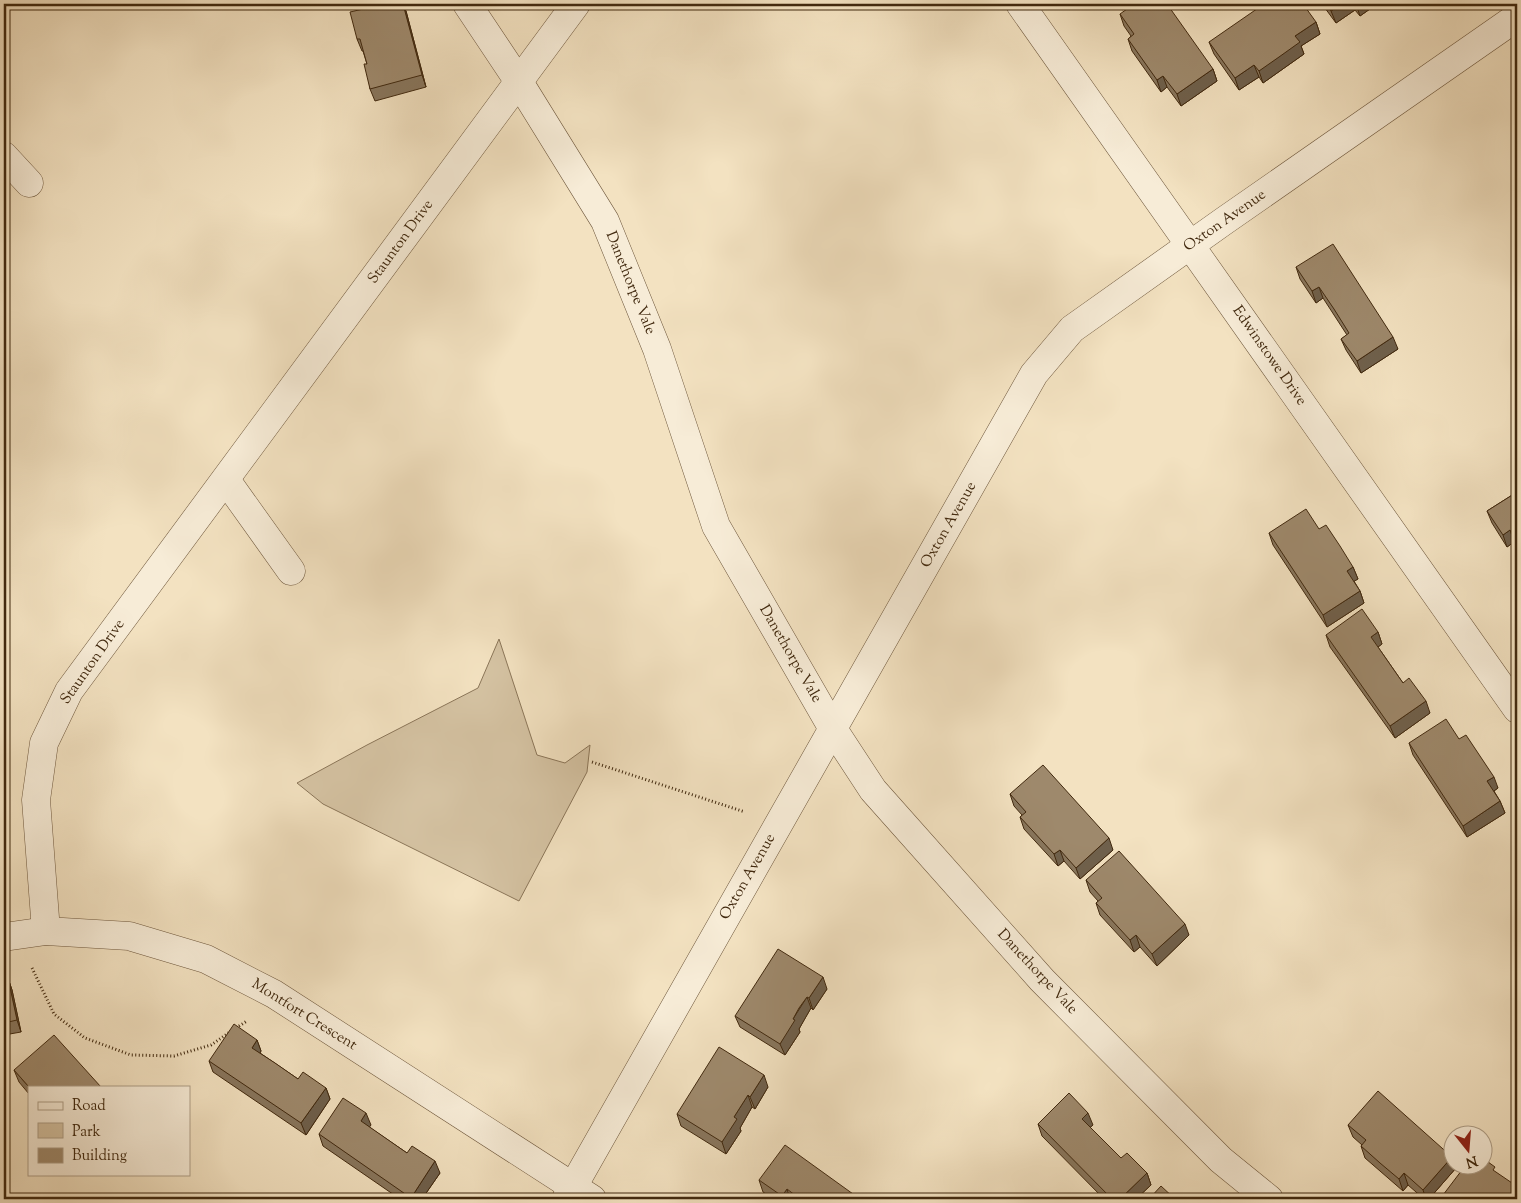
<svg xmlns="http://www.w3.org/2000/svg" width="1521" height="1203" viewBox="0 0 1521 1203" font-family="'Sorts Mill Goudy',serif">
	<rect width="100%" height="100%" fill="#f3e2c1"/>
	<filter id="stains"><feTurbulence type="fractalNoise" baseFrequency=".004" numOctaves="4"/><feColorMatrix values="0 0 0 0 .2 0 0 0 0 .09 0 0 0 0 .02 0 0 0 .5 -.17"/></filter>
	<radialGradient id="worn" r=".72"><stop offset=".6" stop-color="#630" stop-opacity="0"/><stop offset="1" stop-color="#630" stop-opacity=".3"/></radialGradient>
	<path fill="#d5c3a3" stroke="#8b7659" d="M499,639L537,755L565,763L590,745L587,772L519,901L323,804L297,783L367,745L478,688Z"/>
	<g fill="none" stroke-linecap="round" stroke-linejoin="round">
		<defs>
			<g id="minor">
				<path d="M467,4L519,82L605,221L657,349L716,526L833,729L873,790L1042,980L1221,1160L1269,1199"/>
				<path d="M1020,4L1517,709"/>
				<path d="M4,156L29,183"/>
				<path d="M226,480L291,571"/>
				<path d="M46,931L36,800L44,743L69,691L576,4"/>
				<path d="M4,937L46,931L129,936L206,959L274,994L592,1199"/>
				<path d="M566,1199L1034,374L1072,329L1224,221L1517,17"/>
			</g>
		</defs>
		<use href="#minor" stroke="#6e573c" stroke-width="29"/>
		<g stroke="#41290f" stroke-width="3" stroke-dasharray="1 2.5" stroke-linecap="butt">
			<path d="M592,762L745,812"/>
			<path d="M32,968L54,1014L85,1038L131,1055L174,1056L211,1045L230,1032"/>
			<path d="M236,1028L247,1021"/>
		</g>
		<use href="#minor" stroke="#f7ecd7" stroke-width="28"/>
	</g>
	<g fill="#88765d" stroke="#41290f">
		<path d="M1322,4H1377L1360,16L1355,10L1336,23Z"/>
		<path d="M406,11L426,87L375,101L370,89L367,64L363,51H362L357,39Z"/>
		<path d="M1120,14L1213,69L1217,81L1181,106L1167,87L1161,92L1132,51L1128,39L1131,36L1124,26Z"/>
		<path d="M1316,22L1320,34L1301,46L1304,54L1263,83L1259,77L1239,90L1214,54L1209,42Z"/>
		<path d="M1296,267L1398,349L1361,373L1346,350L1341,339L1347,335L1323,298L1316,303L1300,279Z"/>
		<path d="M1517,492V547L1514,542L1507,547L1492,523L1487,511Z"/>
		<path d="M1269,533L1353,567L1358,579L1354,581L1360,591L1364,603L1327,627L1273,545Z"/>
		<path d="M1378,632L1382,644L1378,647L1403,683L1430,713L1395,738L1330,647L1326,635Z"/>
		<path d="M1459,739L1498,788L1494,791L1500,801L1505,813L1467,837L1413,755L1409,743Z"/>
		<path d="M1010,794L1113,850L1080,879L1064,861L1058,866L1024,829L1020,817L1022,815L1014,806Z"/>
		<path d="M1086,880L1189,935L1157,966L1140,947L1134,952L1100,915L1096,903L1098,901L1090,892Z"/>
		<path d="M8,978L12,990L21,1032L4,1035V979Z"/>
		<path d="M827,989L813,1010L811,1008L804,1020L799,1029L800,1032L785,1055L740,1027L735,1016Z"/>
		<path d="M257,1040L261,1051L260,1053L298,1079L326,1088L330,1099L306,1135L213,1072L209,1061Z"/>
		<path d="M14,1070L29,1087V1094L19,1082Z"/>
		<path d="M768,1087L755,1109L752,1107L740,1128L741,1131L726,1154L681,1126L677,1114Z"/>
		<path d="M1038,1124L1093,1125L1090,1127L1121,1158L1147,1173L1151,1185L1136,1199H1104L1042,1136Z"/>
		<path d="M371,1125L369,1127L407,1153L440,1173L422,1199H400L323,1146L319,1134Z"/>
		<path d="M1348,1125L1456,1168L1429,1199H1424L1408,1185L1403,1191L1365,1158L1361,1146L1362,1145L1353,1137Z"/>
		<path d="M759,1180L860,1199H774L763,1192Z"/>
	</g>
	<g fill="#6f604c" stroke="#41290f">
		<path d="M403,4L406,11L426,87L422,75Z"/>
		<path d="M1119,4H1131L1122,10Z"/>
		<path d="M1342,4H1353L1355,10L1336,23L1331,11Z"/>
		<path d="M1356,4H1377L1360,16Z"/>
		<path d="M1316,22L1320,34L1301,46L1304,54L1263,83L1259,71L1295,36Z"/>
		<path d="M1254,65L1259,77L1239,90L1235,78Z"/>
		<path d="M1213,69L1217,81L1181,106L1177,94Z"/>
		<path d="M1163,76L1167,87L1161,92L1157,80Z"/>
		<path d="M1319,287L1323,298L1316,303L1312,291Z"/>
		<path d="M1393,337L1398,349L1361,373L1357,361Z"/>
		<path d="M1510,530L1514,542L1507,547L1503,535Z"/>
		<path d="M1353,567L1358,579L1351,583L1347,571Z"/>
		<path d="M1360,591L1364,603L1327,627L1323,615Z"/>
		<path d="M1378,632L1382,644L1375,649L1371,637Z"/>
		<path d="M1426,701L1430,713L1395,738L1390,726Z"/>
		<path d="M1494,777L1498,788L1491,793L1487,781Z"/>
		<path d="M1500,801L1505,813L1467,837L1463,826Z"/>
		<path d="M1109,838L1113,850L1080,879L1076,868Z"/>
		<path d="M1060,850L1064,861L1058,866L1054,854Z"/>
		<path d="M1185,924L1189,935L1157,966L1152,954Z"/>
		<path d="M1136,935L1140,947L1134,952L1130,940Z"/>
		<path d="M823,977L827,989L813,1010L809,998Z"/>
		<path d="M8,978L12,990L21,1032L17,1020Z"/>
		<path d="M807,997L811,1008L799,1029L800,1032L785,1055L780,1044L793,1019Z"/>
		<path d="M257,1040L261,1051L256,1059L252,1048Z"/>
		<path d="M764,1075L768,1087L755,1109L750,1097Z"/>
		<path d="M326,1088L330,1099L306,1135L301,1123Z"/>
		<path d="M748,1095L752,1107L740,1128L741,1131L726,1154L722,1142L734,1117Z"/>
		<path d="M366,1113L371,1125L365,1133L361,1121Z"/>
		<path d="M1088,1113L1093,1125L1086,1131L1082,1119Z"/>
		<path d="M1452,1157L1454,1161V1166H1455L1456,1168L1429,1199H1426L1423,1190Z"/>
		<path d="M435,1161L440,1173L422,1199H411V1198Z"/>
		<path d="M1147,1173L1151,1185L1136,1199H1120Z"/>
		<path d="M1404,1173L1408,1185L1403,1191L1399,1179Z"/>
		<path d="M787,1189L790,1199H783L782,1196Z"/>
	</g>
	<g fill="#9e896c" stroke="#41290f">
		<path d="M385,4H403L422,75L370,89L364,64H367L363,50L360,39H357L350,12Z"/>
		<path d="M1134,4H1167L1213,69L1177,94L1163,76L1157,80L1128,39L1134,34L1120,14Z"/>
		<path d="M1264,4H1303L1316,22L1295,36L1300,42L1279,57L1259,71L1254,65L1235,78L1209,42Z"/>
		<path d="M1326,4H1342L1331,11Z"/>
		<path d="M1333,244L1393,337L1357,361L1341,339L1349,333L1334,309L1319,287L1312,291L1296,267Z"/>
		<path d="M1517,492V542L1510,530L1503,535L1487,511Z"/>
		<path d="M1306,509L1319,529L1326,525L1340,546L1353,567L1347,571L1360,591L1323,615L1269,533Z"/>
		<path d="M1362,609L1378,632L1371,637L1403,683L1409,678L1426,701L1390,726L1326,635Z"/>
		<path d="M1446,719L1459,739L1466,735L1494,777L1487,781L1500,801L1463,826L1409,743Z"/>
		<path d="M1043,765L1109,838L1076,868L1060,850L1054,854L1020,817L1026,812L1010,794Z"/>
		<path d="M1119,851L1185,924L1152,954L1136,935L1130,940L1096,903L1102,898L1086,880Z"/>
		<path d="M778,949L823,977L809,998L807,997L799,1008L793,1019L795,1020L780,1044L735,1016Z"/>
		<path d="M8,978L17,1020L4,1023V979Z"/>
		<path d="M234,1024L257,1040L252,1048L275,1063L298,1079L303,1072L326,1088L301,1123L209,1061Z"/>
		<path d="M54,1035L101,1087H29L14,1070Z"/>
		<path d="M719,1047L764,1075L750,1097L748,1095L734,1117L737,1119L722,1142L677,1114Z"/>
		<path d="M1378,1091L1452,1157L1423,1190L1404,1173L1399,1179L1380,1163L1361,1146L1366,1140L1348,1125Z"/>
		<path d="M1069,1093L1088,1113L1082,1119L1121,1158L1127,1153L1147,1173L1120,1199H1112L1038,1124Z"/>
		<path d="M343,1098L366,1113L361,1121L407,1153L412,1146L435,1161L411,1198L319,1134Z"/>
		<path d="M785,1145L860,1199H800L787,1189L782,1196L759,1180Z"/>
		<path d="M1484,1159L1495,1167L1493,1170L1515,1185L1516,1183L1517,1184V1199H1448L1443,1195L1465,1166H1484Z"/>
		<path d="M1161,1186L1175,1199H1149Z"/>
	</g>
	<g text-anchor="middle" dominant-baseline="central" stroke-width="5" stroke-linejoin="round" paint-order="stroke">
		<g font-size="15" fill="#41290f" stroke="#f7ecd7">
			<text transform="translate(1225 221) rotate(-35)">Oxton Avenue</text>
			<text transform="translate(401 242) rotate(-54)">Staunton Drive</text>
			<text transform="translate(630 283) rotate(68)">Danethorpe Vale</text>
			<text transform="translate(1269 356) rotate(55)">Edwinstowe Drive</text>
			<text transform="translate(949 525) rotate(-60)">Oxton Avenue</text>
			<text transform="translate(790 654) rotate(60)">Danethorpe Vale</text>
			<text transform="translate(93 662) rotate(-55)">Staunton Drive</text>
			<text transform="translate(748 877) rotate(-60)">Oxton Avenue</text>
			<text transform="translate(1037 972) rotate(47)">Danethorpe Vale</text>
			<text transform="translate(304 1015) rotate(32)">Montfort Crescent</text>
		</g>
	</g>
	<rect width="1521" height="1203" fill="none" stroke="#f3e2c1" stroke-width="20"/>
	<rect x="5" y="5" width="1511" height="1193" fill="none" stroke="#41290f" stroke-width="2.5"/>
	<rect x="10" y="10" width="1501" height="1183" fill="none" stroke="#41290f"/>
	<rect x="28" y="1086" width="162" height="90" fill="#f7ecd7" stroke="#ae9e87"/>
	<rect x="38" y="1102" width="25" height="8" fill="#f7ecd7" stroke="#ae9e87"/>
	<text x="72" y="1110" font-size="15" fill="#41290f">Road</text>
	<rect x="38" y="1123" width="25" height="15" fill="#d5c3a3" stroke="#ae9e87"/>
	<text x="72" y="1136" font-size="15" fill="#41290f">Park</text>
	<rect x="38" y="1148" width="25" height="15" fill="#9e896c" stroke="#ae9e87"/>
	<text x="72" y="1160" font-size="15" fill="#41290f">Building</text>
	<g transform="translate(1468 1150) rotate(163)"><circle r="24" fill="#f7ecd7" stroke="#ae9e87"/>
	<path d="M0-4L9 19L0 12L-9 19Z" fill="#8f2418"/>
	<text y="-8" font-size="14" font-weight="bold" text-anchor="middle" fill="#41290f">N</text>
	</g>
	<rect width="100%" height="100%" filter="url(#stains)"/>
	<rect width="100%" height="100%" fill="url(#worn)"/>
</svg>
